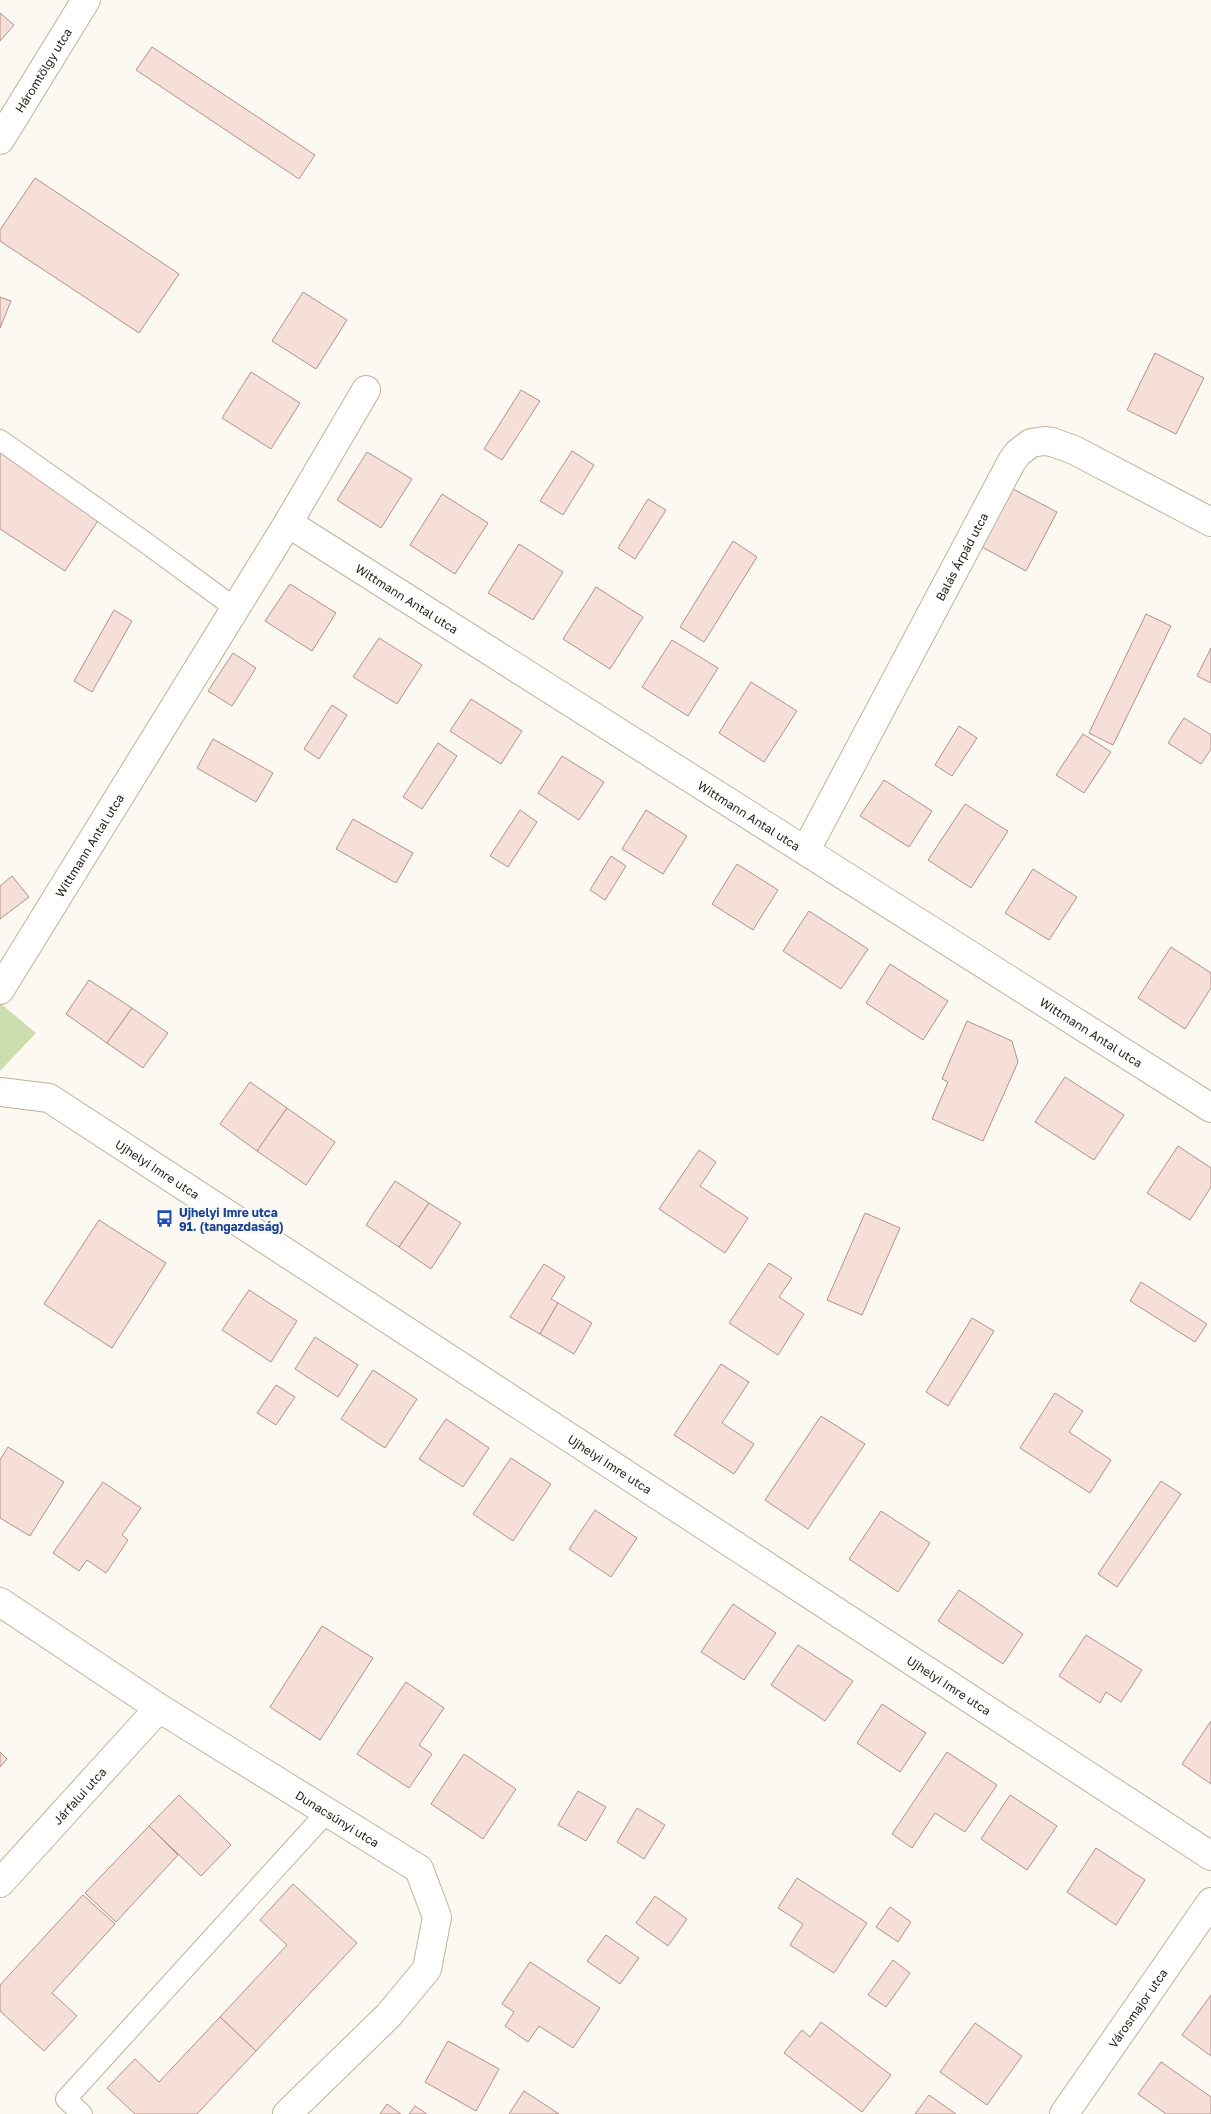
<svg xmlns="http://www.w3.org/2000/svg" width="1211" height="2114" viewBox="0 0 1211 2114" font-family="'Golos Text',sans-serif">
	<rect width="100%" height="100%" fill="#fcf9f3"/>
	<path fill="#ccdeaf" d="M0,1003L36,1033L0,1071Z"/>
	<g fill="#f7dfd9" stroke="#b1918a">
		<path d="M0,13L14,25L0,41Z"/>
		<path d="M152,47L315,155L299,179L136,70Z"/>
		<path d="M35,178L179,274L139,333L0,241V230Z"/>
		<path d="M303,292L347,320L316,369L272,341Z"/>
		<path d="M0,297L11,301L0,328Z"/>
		<path d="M1155,353L1204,378L1176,434L1127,410Z"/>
		<path d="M251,372L300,403L271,449L222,418Z"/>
		<path d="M521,390L540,401L502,460L484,449Z"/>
		<path d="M572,451L594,465L563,515L540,501Z"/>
		<path d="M0,452L101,516L65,571L0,529Z"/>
		<path d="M367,452L412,479L381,528L337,500Z"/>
		<path d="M1013,489L1057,512L1026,571L982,547Z"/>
		<path d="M442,494L488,523L455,574L410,545Z"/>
		<path d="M648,499L666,510L635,559L618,548Z"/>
		<path d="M733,541L757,557L704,642L680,627Z"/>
		<path d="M519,544L563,572L533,620L488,593Z"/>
		<path d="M290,584L336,613L312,651L265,621Z"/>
		<path d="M596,587L643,617L610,669L563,639Z"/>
		<path d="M114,610L132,621L92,692L74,681Z"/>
		<path d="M1146,614L1171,626L1113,745L1089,733Z"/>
		<path d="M379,638L422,665L397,704L353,677Z"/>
		<path d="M672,640L718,668L688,716L642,687Z"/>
		<path d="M1211,648V683L1197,676Z"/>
		<path d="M233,653L256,668L232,706L208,691Z"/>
		<path d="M751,682L797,711L764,762L719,733Z"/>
		<path d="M471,699L522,731L501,764L450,731Z"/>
		<path d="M332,705L347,715L319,759L304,749Z"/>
		<path d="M1184,718L1211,735V749L1201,764L1168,743Z"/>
		<path d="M959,726L977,738L952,776L935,765Z"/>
		<path d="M1083,734L1111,752L1084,793L1056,775Z"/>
		<path d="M213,739L273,773L256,802L197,768Z"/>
		<path d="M438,743L457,756L422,809L403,797Z"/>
		<path d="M562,756L604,782L579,820L538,793Z"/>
		<path d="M884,780L932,811L909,847L860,816Z"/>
		<path d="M965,804L1008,831L971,888L928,860Z"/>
		<path d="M520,810L537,822L508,867L490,856Z"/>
		<path d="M646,810L687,836L663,874L622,849Z"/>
		<path d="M353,819L413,853L396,883L336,849Z"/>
		<path d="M611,856L626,866L605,900L590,890Z"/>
		<path d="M737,864L778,890L753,930L712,904Z"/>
		<path d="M1033,869L1077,897L1049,940L1005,913Z"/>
		<path d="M12,876L29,897L0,919V886Z"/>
		<path d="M809,911L868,949L841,989L783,951Z"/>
		<path d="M1171,947L1211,973V988L1185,1029L1138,998Z"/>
		<path d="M890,964L948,1001L923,1040L866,1003Z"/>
		<path d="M89,980L132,1008L107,1043L66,1014Z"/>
		<path d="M132,1008L168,1033L143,1068L107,1043Z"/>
		<path d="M967,1021L1012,1041L1018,1062L983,1141L932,1119L948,1082L942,1079Z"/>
		<path d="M1065,1077L1124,1115L1094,1160L1035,1122Z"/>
		<path d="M250,1082L287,1108L257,1151L220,1124Z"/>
		<path d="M287,1108L335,1142L306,1185L257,1151Z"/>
		<path d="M1178,1146L1211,1168V1187L1190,1220L1147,1193Z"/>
		<path d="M699,1150L716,1162L700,1186L748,1218L725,1253L659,1209Z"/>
		<path d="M395,1181L429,1203L399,1247L366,1225Z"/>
		<path d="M429,1203L461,1223L431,1269L399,1247Z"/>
		<path d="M865,1213L900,1228L862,1315L827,1300Z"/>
		<path d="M99,1220L166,1263L112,1348L44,1304Z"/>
		<path d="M769,1263L792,1278L779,1297L804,1314L778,1355L729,1323Z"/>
		<path d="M544,1264L565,1277L551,1299L558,1303L540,1334L510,1317Z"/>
		<path d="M1141,1282L1207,1324L1195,1342L1130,1301Z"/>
		<path d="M249,1290L297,1321L271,1362L222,1330Z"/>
		<path d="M558,1303L592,1323L574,1354L540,1334Z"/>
		<path d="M972,1318L994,1331L948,1406L926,1392Z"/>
		<path d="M315,1337L358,1365L338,1397L295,1369Z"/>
		<path d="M721,1364L749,1382L722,1423L754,1444L734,1474L674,1435Z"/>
		<path d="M373,1370L417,1399L385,1448L341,1419Z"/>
		<path d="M276,1385L295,1397L276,1425L257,1413Z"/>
		<path d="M1055,1393L1083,1411L1069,1432L1111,1460L1090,1493L1020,1448Z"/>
		<path d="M821,1416L865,1444L808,1529L765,1500Z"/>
		<path d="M446,1419L489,1448L463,1487L419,1459Z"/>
		<path d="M8,1447L64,1482L30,1536L0,1518V1460Z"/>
		<path d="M511,1458L551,1484L513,1541L473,1514Z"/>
		<path d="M1161,1481L1181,1494L1117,1587L1098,1574Z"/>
		<path d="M103,1482L141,1508L122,1535L128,1540L106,1573L87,1560L79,1571L53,1553Z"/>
		<path d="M595,1510L637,1538L611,1577L569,1549Z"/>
		<path d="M881,1511L930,1543L898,1592L849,1559Z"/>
		<path d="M959,1590L1023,1634L1003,1664L938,1621Z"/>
		<path d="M733,1604L776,1633L744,1680L701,1652Z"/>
		<path d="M322,1626L373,1658L320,1740L270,1707Z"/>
		<path d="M1086,1635L1142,1670L1121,1702L1106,1692L1100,1703L1059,1676Z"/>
		<path d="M798,1645L853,1681L825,1721L771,1685Z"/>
		<path d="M406,1682L444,1708L419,1745L432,1754L409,1788L357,1754Z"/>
		<path d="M882,1704L926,1733L900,1772L857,1743Z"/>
		<path d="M1211,1721V1784L1182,1764Z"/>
		<path d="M0,1752L7,1759L0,1767Z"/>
		<path d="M947,1752L997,1785L965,1832L935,1813L912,1848L892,1834Z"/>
		<path d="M464,1754L516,1789L483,1839L431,1804Z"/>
		<path d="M578,1791L606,1807L586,1841L558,1825Z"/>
		<path d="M179,1795L231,1845L201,1876L149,1826Z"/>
		<path d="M1010,1795L1057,1826L1027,1870L981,1839Z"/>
		<path d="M637,1808L665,1825L644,1859L617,1842Z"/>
		<path d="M149,1826L178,1855L116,1922L85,1893Z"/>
		<path d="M1096,1848L1145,1880L1116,1925L1067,1892Z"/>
		<path d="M797,1878L867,1923L834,1973L790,1945L803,1924L778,1908Z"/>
		<path d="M293,1884L357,1943L256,2051L220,2017L287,1945L260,1920Z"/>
		<path d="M83,1895L115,1924L52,1993L77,2016L44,2051L0,2011V1985Z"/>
		<path d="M655,1896L687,1919L668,1946L636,1923Z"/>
		<path d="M890,1907L911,1922L898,1942L876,1927Z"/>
		<path d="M606,1935L639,1958L620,1984L587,1961Z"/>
		<path d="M893,1960L910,1973L886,2007L868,1995Z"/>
		<path d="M530,1962L600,2008L573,2048L539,2026L528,2042L505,2026L514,2012L502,2004Z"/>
		<path d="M1211,1995V2056L1182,2035Z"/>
		<path d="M220,2017L256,2051L197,2114H135L107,2088L135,2059L159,2082Z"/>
		<path d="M821,2022L891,2075L862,2112L784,2053L802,2030L810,2037Z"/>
		<path d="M975,2023L1022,2056L987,2105L940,2072Z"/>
		<path d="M448,2041L499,2069L476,2111L425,2082Z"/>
		<path d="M1161,2062L1211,2097V2114H1166L1138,2094Z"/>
		<path d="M524,2091L559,2114H509Z"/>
		<path d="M929,2095L956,2114H915Z"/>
		<path d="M387,2104L401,2114H380Z"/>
		<path d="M415,2106L427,2114H409Z"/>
	</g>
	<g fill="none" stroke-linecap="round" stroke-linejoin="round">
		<defs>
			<g id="service">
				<path d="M0,440L142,540L235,608"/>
				<path d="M82,2114L66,2099L327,1812"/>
			</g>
			<g id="minor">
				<path id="s1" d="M0,140L86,0"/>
				<path id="s2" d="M288,523L1211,1108"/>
				<path id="s3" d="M806,850L1012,461L1018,453L1031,443L1044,441L1052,442L1074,450L1211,522"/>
				<path id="s4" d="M0,990L288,523L366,390"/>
				<path id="s5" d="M0,1092L49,1098L1211,1856"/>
				<path id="s6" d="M0,1602L159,1708L419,1869L437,1917L427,1969L389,2015L287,2114"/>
				<path id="s7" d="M0,1883L159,1708"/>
				<path id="s8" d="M1064,2114L1211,1902"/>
			</g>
		</defs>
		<use href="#service" stroke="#c2b197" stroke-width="22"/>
		<use href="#minor" stroke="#c2b197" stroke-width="30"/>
		<use href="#service" stroke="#fff" stroke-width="20"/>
		<use href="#minor" stroke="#fff" stroke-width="28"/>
	</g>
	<defs>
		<symbol id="bus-bare" viewBox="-9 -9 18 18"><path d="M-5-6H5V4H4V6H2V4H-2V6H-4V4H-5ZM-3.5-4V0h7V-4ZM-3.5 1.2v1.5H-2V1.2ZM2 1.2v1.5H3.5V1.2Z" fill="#1a4fb4" stroke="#fcf9f3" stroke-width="2.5" paint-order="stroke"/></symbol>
	</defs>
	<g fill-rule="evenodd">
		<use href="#bus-bare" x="152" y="1206" width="25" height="25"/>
	</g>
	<g text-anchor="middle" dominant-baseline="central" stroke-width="4.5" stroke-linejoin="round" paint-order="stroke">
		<g font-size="12" fill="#231d13" stroke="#fcf9f3">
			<text stroke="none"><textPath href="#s1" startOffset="82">Háromtölgy utca</textPath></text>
			<text stroke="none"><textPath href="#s3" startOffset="332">Balás Árpád utca</textPath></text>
			<text stroke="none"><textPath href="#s2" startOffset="141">Wittmann Antal utca</textPath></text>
			<text stroke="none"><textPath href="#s2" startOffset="546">Wittmann Antal utca</textPath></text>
			<text stroke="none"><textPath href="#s4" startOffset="170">Wittmann Antal utca</textPath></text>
			<text stroke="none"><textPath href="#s2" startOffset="951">Wittmann Antal utca</textPath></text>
			<text stroke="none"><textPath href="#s5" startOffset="179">Ujhelyi Imre utca</textPath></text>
			<text stroke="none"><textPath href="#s5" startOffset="719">Ujhelyi Imre utca</textPath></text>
			<text stroke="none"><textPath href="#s5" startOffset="1124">Ujhelyi Imre utca</textPath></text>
			<text stroke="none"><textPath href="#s7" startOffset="118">Járfalui utca</textPath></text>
			<text stroke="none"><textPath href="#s6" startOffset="401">Dunacsúnyi utca</textPath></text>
			<text stroke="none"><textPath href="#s8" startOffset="129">Városmajor utca</textPath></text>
		</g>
		<g font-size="12" font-weight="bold" fill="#164399" stroke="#fcf9f3" text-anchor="start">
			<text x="179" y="1212">Ujhelyi Imre utca<tspan x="179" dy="14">91. (tangazdaság)</tspan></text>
		</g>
	</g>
</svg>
